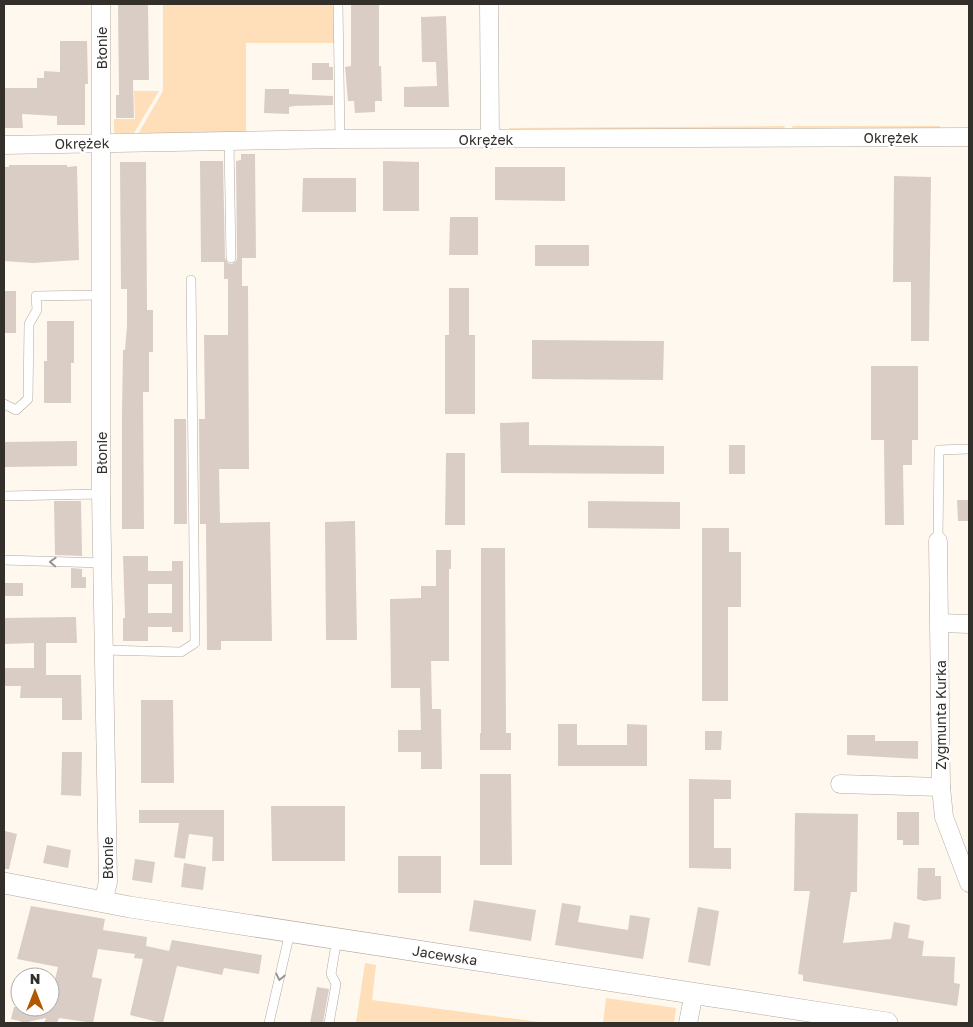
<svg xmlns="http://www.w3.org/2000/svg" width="973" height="1027" viewBox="0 0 973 1027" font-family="'Golos Text',sans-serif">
	<rect width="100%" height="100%" fill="#fff8ef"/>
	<g fill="#fedfb9">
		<path d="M163,4H334V43H246V132L138,134L163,91Z"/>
		<path d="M134,91H159L134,133H114V119H135Z"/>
		<path d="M785,126L783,131L509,133V128Z"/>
		<path d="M792,126H940L939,130L793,129Z"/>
		<path d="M365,963L376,965L372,1000L547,1023H356Z"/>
		<path d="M606,998L676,1008L674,1023H603Z"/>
	</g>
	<g fill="#dacdc6" fill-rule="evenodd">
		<path d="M118,4H148L149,80H133L134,118H116V95H119Z"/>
		<path d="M351,5H379V66H381L382,101H375V112L355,113L354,101H348L345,67L351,66Z"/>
		<path d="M446,16L449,107H404V87L437,86L436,62H422L421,17Z"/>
		<path d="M60,41H87L88,84H85V125H57V116L22,114L23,128H4V88H37V78H44V71L60,72Z"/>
		<path d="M312,63H329V67H333V80H312Z"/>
		<path d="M265,89H289V94L333,96V105L294,106L289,107V114L264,113Z"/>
		<path d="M241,154H255L256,258H242V286H248L249,469H219L220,523L270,522L272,641H221V650H207L206,524H200L199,419H205L204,335H228V279H224V262H201L200,161H223L225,258L228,263L232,264L236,261L237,258L236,161L241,160Z"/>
		<path d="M383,161L419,162V211H383Z"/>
		<path d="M120,162H146L147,310H153V352H149V392H143L144,529H122V413L123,350H125L127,326V289H121Z"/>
		<path d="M9,165H67V167L77,166L79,260L32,263L4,261V167H9Z"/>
		<path d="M495,167H565V201L495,200Z"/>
		<path d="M894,176L931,177L929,341H911V282H893Z"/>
		<path d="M303,178H356V212H302Z"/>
		<path d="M450,217H478V255H449Z"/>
		<rect x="535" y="245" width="54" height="21"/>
		<path d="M449,288H469V335H475V414H445V335H449Z"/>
		<rect x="4" y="291" width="12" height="42"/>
		<path d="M47,321H74V363H71V403H44V361H47Z"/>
		<path d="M532,340L664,341L663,380L532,379Z"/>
		<path d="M871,366H918V440H912V465H903L904,525H885L884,440H871Z"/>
		<path d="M174,419H186L187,524H174Z"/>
		<path d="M529,422V445L664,446V474L501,473L500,423Z"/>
		<path d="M77,441V466L4,467V442Z"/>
		<rect x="729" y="445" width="16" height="29"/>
		<path d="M446,453H465V525H445Z"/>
		<path d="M957,500H969V521H958Z"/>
		<path d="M54,501H81L82,556L55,555Z"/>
		<path d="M588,501L680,502V529L588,528Z"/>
		<path d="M355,521L357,640H326L325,522Z"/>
		<path d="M702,528H729V552H741V607H728V701H702Z"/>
		<path d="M481,548H505L506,733H511V750H480V733H481Z"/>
		<path d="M436,550H451V569H449V661H431L432,709H441L442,769H421V752H398V730H421L420,688H391L390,599L421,598V586H436Z"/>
		<path d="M123,556H148V571H172V561H183V632H172V627H148V641H123V618H125ZM148,584H172V613H148Z"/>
		<path d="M71,568L82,569V577H86V588H71Z"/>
		<rect x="4" y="583" width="19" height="13"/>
		<path d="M76,617L77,643H46V675H81L82,720H62V698H20L21,686H4V668H34V643L4,644V618Z"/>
		<path d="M141,700H173L174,783H141Z"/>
		<path d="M558,724H577V745H627V724L647,725V766H558Z"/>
		<path d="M705,731H722L721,750H705Z"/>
		<path d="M847,735H875V741H918V759L847,755Z"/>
		<path d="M62,752H82L81,796L61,795Z"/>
		<path d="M480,774H511L512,865H480Z"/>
		<path d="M689,779L731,780V799H714V848H731V869L689,868Z"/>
		<path d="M271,806H345V861H272Z"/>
		<path d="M139,810H224V861H212L213,837L189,834L185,859L174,857L179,823H139Z"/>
		<path d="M897,812H919V845H903V840H897Z"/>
		<path d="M795,813L858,814L857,892H851L843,943L891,939L894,922L910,925L908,938L924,941L922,956L955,957L954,983L960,984L957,1006L803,981V975L798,974L810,891H794Z"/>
		<path d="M5,831L17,834L9,869H4Z"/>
		<path d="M47,845L71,850L68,868L43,863Z"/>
		<rect x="398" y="856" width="43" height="37"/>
		<path d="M135,859L155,862L152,883L132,880Z"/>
		<path d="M184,863L206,867L203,890L181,887Z"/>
		<path d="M918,868H935V876H941V899L924,901L917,899Z"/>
		<path d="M474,900L536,910L531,941L469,931Z"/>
		<path d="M562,903L581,906L578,922L628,930L630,915L650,918L643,959L555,945Z"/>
		<path d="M31,906L105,919L103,930L147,937L146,946L169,951L172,940L262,955L259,974L224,968L222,975L177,966L163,1023H162L130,1015L143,959L134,958L135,954L98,949L92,977L102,979L93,1023L59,1018L57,1023H44L46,1018L23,1023L20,1021L11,1019L14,1007H50V1000L58,967L17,959Z"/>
		<path d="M698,907L719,911L710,966L688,962Z"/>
		<path d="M317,987L329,989L323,1023H310Z"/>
	</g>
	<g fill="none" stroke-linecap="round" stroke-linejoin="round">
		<defs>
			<g id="service">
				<path d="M338,4L340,139"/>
				<path d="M229,141L231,258"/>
				<path d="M4,404L16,410L28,399L29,324L37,310L36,296L101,295"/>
				<path d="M4,496L101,494"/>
				<path d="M938,541L939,450L969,449"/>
				<path d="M4,560L102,563"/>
				<path d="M103,650L181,652L195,643L191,280"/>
				<path d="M269,1023L290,932"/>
				<path d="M329,1023L336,984L331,974L337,938"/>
			</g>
			<g id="minor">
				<path d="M101,4V494L108,882L103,902"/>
				<path d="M489,4L490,139"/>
				<path d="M4,145L340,139L969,137"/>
				<path d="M938,541L941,787L944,817L969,883"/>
				<path d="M940,623L969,624"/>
				<path d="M840,784L941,787"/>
				<path d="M688,1023L694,993"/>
			</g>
			<path id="tertiary" d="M4,883L130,907L887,1023"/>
		</defs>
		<use href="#service" stroke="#b2a99f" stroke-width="10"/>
		<use href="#minor" stroke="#b2a99f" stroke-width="19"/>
		<use href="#tertiary" stroke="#b2a99f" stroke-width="22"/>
		<use href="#service" stroke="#fff" stroke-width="9"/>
		<use href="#minor" stroke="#fff" stroke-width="18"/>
		<use href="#tertiary" stroke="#fff" stroke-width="21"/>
	</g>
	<defs><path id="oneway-chevron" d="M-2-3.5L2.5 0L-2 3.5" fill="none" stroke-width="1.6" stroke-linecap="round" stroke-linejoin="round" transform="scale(1.25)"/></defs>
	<g stroke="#999795">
		<use href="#oneway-chevron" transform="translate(53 562) rotate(-178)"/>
		<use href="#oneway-chevron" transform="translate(280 977) rotate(102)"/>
	</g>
	<g text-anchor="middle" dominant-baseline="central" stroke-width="5" stroke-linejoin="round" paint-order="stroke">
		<g font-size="14" fill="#332f2b" stroke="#fff">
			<text transform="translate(101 48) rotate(-90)">Błonie</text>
			<text x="891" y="137">Okrężek</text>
			<text x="486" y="139">Okrężek</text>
			<text transform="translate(82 143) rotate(-1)">Okrężek</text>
			<text transform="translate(101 453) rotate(-90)">Błonie</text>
			<text transform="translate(940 715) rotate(-90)">Zygmunta Kurka</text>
			<text transform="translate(107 858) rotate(-90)">Błonie</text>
			<text transform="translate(445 955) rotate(9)">Jacewska</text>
		</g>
	</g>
	<rect width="973" height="1027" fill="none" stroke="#332f2b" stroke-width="10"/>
	<g transform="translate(35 992)"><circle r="24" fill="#ffffff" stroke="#adacaa"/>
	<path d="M0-4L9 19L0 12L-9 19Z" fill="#b35600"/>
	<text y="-8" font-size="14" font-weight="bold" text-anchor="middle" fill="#332f2b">N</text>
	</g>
</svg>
